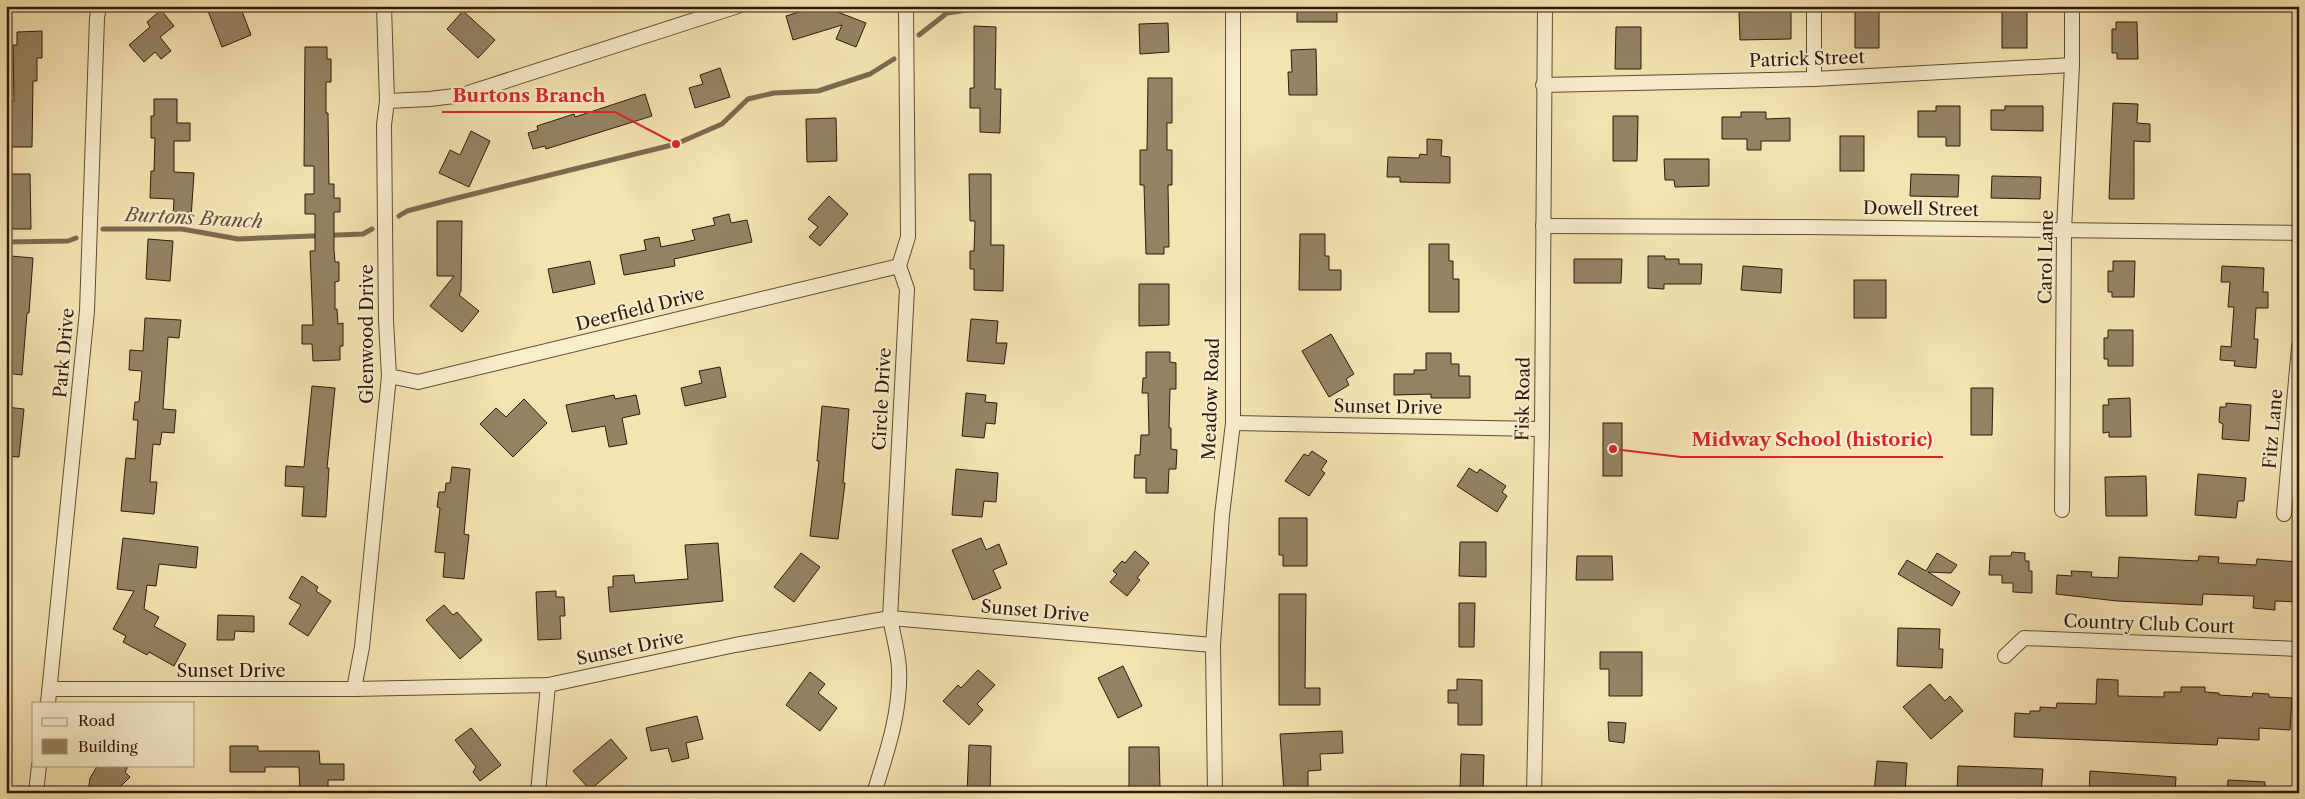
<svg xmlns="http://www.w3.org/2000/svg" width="2305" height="799" viewBox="0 0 2305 799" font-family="'Libre Caslon Text',serif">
	<rect width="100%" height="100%" fill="#f4e4b1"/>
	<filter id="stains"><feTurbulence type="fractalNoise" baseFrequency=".004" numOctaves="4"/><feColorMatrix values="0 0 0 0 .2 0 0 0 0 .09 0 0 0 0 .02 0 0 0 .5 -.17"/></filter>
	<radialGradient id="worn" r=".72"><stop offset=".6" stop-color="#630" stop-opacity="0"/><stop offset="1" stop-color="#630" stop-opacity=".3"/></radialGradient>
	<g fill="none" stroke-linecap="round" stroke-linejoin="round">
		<g stroke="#7d694f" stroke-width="5">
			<path d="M919,35L947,13L981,8L1021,6"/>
			<path d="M399,216L407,211L453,199L676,144L722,124L748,99L774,93L818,91L870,74L894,59"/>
			<path d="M103,229H182L238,239L363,234L372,229"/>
			<path d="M6,242L68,241L76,238"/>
		</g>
	</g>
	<g fill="#958363" stroke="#2f190e">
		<path d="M206,6H240L251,35L222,47Z"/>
		<rect x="1297" y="6" width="40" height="16"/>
		<path d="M815,7L828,12L830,9L866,23L856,47L836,39L842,25L793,40L786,16Z"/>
		<rect x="2002" y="8" width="25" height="40"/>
		<path d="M161,10L174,26L160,37L171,51L161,59L155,52L144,62L129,45L150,27L147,22Z"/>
		<path d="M1879,10V48H1855V11Z"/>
		<path d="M463,11L495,40L478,58L447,29Z"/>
		<path d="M1791,11V39L1740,40L1739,12Z"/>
		<path d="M2116,22H2137L2138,59H2117V53H2112V29H2116Z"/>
		<path d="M1168,23L1169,52L1140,54L1139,24Z"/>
		<path d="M974,26L996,27L995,89H1001L1000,133L980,132V108H970V88H974Z"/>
		<path d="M1616,27H1641V69H1615Z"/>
		<path d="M42,31V58H37V81H33L32,147H10V101H14L13,45H17V32Z"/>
		<path d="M305,47H327V59H331V82H326V113H328L329,184H334V198H340V212H334V250L335,262H339V281L335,282V309H337L338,324L343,323V346H340V360L313,361L312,344H302V325H313L310,251H315V214H305V194H314V166H304Z"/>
		<path d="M1316,49L1317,95H1289L1288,72H1292L1291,50Z"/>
		<path d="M720,68L730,97L695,108L689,88L703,84L700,75Z"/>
		<path d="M1148,78H1172V123H1167V150H1172V185H1168L1169,247H1164V254H1146L1144,185H1140V150H1147Z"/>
		<path d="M645,94L652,116L546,149L545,146L533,149L528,133L538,130L537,126L574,114L575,117Z"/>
		<path d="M154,99H177V123H190V141H174V172L194,173L191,218L173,217L174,199L150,198L151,171H154L155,138H151V116H154Z"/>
		<path d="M2113,103L2138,104L2137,123L2150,124V142L2134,141V199H2109Z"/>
		<path d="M1936,106H1960V146H1946V137H1918V111H1936Z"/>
		<path d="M2005,106H2043V131L1991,130V110H2005Z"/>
		<path d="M1741,112H1766V119L1790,118V141H1761V150H1747V139H1722V117H1741Z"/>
		<path d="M1613,116H1638L1637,161H1613Z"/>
		<path d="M836,118L837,161L807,162L806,119Z"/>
		<path d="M471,131L490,141L469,187L439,173L450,150L460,155Z"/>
		<rect x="1840" y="136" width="24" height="35"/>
		<path d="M1427,139L1442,140L1441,156L1450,157V183L1400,182V177H1387L1388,157L1419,158L1420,154L1427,155Z"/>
		<path d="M1664,159H1709V186L1675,187L1674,180H1665Z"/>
		<path d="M6,174H30L31,229H7Z"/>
		<path d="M969,174H991V245H1004L1003,291L974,290V269H970V251H974L975,221H970Z"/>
		<path d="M1911,174L1959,175L1958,197L1910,196Z"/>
		<path d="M1992,176L2041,177L2040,199L1991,198Z"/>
		<path d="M829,196L848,214L820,246L809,237L818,227L808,219Z"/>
		<path d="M729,214L731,223L747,220L752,242L674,259L675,266L624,275L620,255L646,250L644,240L659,237L661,247L695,240L692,230L715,225L713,218Z"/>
		<path d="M437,221H462L461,291L459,295L479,311L462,332L430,306L454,276H437Z"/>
		<path d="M1300,234H1325V256H1329V270H1341V290H1299Z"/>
		<path d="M148,239L173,241L170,281L146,279Z"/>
		<path d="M1429,244H1449V261H1453V279H1459V312H1429Z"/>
		<path d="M11,256L33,258L29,313H27L22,375L6,373V333Z"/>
		<path d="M1648,256H1665V259H1679V264H1702L1701,284H1664V289L1648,288Z"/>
		<path d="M1574,259H1622L1621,283H1574Z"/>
		<path d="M590,261L595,284L553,293L548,269Z"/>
		<path d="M2113,261H2135L2134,297H2112V292H2108V271H2113Z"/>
		<path d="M1743,266L1782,269L1781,293L1741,290Z"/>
		<path d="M2222,266L2264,268L2263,292H2268V308H2256L2254,339H2258L2256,368L2234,366L2235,361L2220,360L2221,346L2231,347L2234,307H2228L2230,282H2221Z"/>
		<rect x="1854" y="280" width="32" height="38"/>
		<path d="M1139,284H1169V325L1139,326Z"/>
		<path d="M145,318L181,320L179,338L168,337L163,409L176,410L174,433L162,432L160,445L153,444L150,482H157L154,514L121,511L126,458L135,459L138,420H133L135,402H139L142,371L129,370L130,350L143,351Z"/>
		<path d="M971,319L998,321L996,343H1007L1004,364L967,361Z"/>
		<path d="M2108,330H2133V366H2108V359H2104V338H2108Z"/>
		<path d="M1331,334L1354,374L1346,379L1349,385L1329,397L1302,351Z"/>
		<path d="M1146,352H1170V362L1176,363V389H1170L1169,428H1171V449L1177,450L1176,469H1169L1168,493H1146V478H1134L1135,455H1140L1141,435H1149L1148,393H1142L1143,378H1146Z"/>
		<path d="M1426,353H1451V364H1459V376H1470V398H1431V394L1394,395V374H1414V370H1426Z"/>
		<path d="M720,367L726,397L685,406L681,388L702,383L699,371Z"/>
		<path d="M312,386L335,388L327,468H329L326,517L302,516L304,487L285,486L286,466L304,467Z"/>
		<path d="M1971,388H1993L1992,435H1971Z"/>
		<path d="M966,393L986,395L985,402L997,403L995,424L986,423L984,438L962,436Z"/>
		<path d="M614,395L615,399L636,395L640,414L622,418L627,444L609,447L605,426L572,432L566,405Z"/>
		<path d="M2130,398L2131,437H2109V432L2103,433V405H2109L2108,399Z"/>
		<path d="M524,399L547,423L513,457L480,424L496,408L506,417Z"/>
		<path d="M2226,403L2251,405L2249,441L2222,439L2223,424L2219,422L2220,407H2226Z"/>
		<path d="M822,406L849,409L843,483H845L838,539L810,536L819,461H817Z"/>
		<path d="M6,407L24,409L19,457L6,456Z"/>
		<rect x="1603" y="423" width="19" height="53"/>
		<path d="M1312,451L1327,461L1321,470L1325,473L1309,496L1285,481L1304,454L1308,456Z"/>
		<path d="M452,467L470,469L464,534L469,535L464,579L443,577L445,553L435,552L440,508L437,507L439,492H445L446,483H450Z"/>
		<path d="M1469,468L1477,473L1480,469L1506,486L1502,492L1507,496L1497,512L1457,486Z"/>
		<path d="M956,469L998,473L996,502L984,501L982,517L952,515Z"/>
		<path d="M2198,474L2246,478L2244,501H2238L2236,518L2195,515Z"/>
		<path d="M2146,476L2147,516H2106L2105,477Z"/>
		<path d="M1279,518H1307V566H1283V555H1279Z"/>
		<path d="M123,538L198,547L196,568L159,564L156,586L147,585L144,609L159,617L154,626L186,644L174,666L149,652L147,655L123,642L126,636L113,629L134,591L117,589Z"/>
		<path d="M981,538L986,550L999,544L1007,564L993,570L1001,588L973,600L952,550Z"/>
		<path d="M1460,542H1486V577L1459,576Z"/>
		<path d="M718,543L723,601L610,612L608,587H613V576L634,575L635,583L688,579L685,545Z"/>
		<path d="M1135,551L1149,563L1137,578L1140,580L1127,596L1110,582L1117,574L1113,571L1122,561L1125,563Z"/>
		<path d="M2012,552L2025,553V561H2029V571H2032V593L2013,592V583H2002V575H1989L1990,556H2011Z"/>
		<path d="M801,553L820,567L794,602L774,587Z"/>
		<path d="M1937,553L1957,565L1951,573L1928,572L1960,592L1952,606L1898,574L1907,560L1926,571Z"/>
		<path d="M1577,556H1612L1613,580H1576Z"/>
		<path d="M2199,556L2219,557L2218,563L2256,565L2257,559L2299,562V602L2275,601V610L2253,608L2254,596L2203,594L2202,605L2117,601L2056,594L2057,575L2072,576L2071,571L2092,572L2091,577L2118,578L2119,557L2198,561Z"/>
		<path d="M302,576L318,587L316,591L331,601L308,636L289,624L301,605L289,598Z"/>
		<path d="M556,591V597H564L565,616H560L561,639L538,640L536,592Z"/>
		<path d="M1279,594H1306L1305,688H1320V705H1279Z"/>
		<path d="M1459,603H1475L1474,647H1459Z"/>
		<path d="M444,605L453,615L457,612L482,640L460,659L426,620Z"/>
		<path d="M218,615L254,616V632L235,631L234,640H217Z"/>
		<path d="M1898,628L1940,629L1939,649H1943L1942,668L1897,666Z"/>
		<path d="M1600,652H1642V696H1609V669H1600Z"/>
		<path d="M1123,666L1142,706L1118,718L1098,678Z"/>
		<path d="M978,670L995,685L977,704L983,710L969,725L943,701L958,685L961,688Z"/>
		<path d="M810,672L825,684L818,693L837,708L820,731L786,705Z"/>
		<path d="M1457,679L1482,680V725H1458V703H1448V690H1457Z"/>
		<path d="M2097,679L2118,680V696L2164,697V692H2181V687H2205V692L2219,693V695L2252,697L2253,693L2269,694V697L2292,698L2290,730L2259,728V740L2218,738L2217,745L2014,737L2015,713L2030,714V711H2040V707L2056,708L2057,703L2096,704Z"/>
		<path d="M1930,684L1945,701L1950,696L1963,711L1931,739L1903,707Z"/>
		<path d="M697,716L703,739L686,743L689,758L672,762L668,748L651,751L646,728Z"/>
		<path d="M1608,722L1626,723L1624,743L1609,741Z"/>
		<path d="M471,728L501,765L480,781L473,772L476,767L455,740Z"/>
		<path d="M1342,731L1343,753L1320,754L1321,770L1308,771V793H1284L1280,734Z"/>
		<path d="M611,739L627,758L590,790L573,771Z"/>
		<path d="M969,745L991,746L990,793H967Z"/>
		<path d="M230,746H258V751H319L320,764H344V780H328V793H300L299,767H265V772H230Z"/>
		<path d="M1129,747H1159L1160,789H1129Z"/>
		<path d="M1461,754L1484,755L1483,793H1460Z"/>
		<path d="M1877,761L1907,763L1905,793H1874Z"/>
		<path d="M98,765H129L125,772L130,777L114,793H88L90,778Z"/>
		<path d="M1958,766L2043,769L2041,793H1957Z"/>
		<path d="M2090,771L2176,777L2175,793H2089Z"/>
		<path d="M2228,780L2265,782V793H2227Z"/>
	</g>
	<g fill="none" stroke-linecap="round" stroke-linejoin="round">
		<defs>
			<g id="minor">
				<path d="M1814,6V79"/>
				<path d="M1543,85L1814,79L2072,65"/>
				<path d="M387,101L430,99L462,95L738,6"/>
				<path d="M1543,226L1806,227L2299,233"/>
				<path d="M389,376L418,382L899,266"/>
				<path d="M1233,423L1542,429"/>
				<path d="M2062,510L2064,230L2072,65V6"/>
				<path d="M2284,514L2299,347"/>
				<path d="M2005,656L2024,638L2299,649"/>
				<path d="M51,689H354L548,685L735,645L890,618L1213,645"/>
				<path d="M354,689L362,647L389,376L386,321L384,125L387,101L384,6"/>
				<path d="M48,703L87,311L97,18L99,6"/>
				<path d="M36,793L39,765"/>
				<path d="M538,793L548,685"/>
				<path d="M874,793C887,752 901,712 899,668C898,652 893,634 890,618L907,289L899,266L908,237L906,6"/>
				<path d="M1215,793L1213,645L1222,515L1233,423V6"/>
				<path d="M1534,793L1542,429L1545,6"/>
			</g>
		</defs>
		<use href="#minor" stroke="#604c37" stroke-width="16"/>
		<use href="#minor" stroke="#f8edcc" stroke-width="14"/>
	</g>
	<g text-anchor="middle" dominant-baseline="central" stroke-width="4.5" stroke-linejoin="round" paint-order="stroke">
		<g font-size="18" fill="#2f190e" stroke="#f8edcc">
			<text transform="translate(1807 59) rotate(-2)">Patrick Street</text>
			<text transform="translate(1921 209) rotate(1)">Dowell Street</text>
			<text transform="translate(2046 257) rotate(-89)">Carol Lane</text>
			<text transform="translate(640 309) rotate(-14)">Deerfield Drive</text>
			<text transform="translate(367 334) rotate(-90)">Glenwood Drive</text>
			<text transform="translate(64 353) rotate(-85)">Park Drive</text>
			<text transform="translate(882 399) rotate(-87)">Circle Drive</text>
			<text transform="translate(1211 399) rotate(-88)">Meadow Road</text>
			<text transform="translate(1523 399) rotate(-89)">Fisk Road</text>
			<text transform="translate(1388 407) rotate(1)">Sunset Drive</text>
			<text transform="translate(2273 429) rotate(-85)">Fitz Lane</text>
			<text transform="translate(1035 611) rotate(5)">Sunset Drive</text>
			<text transform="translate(2149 624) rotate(2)">Country Club Court</text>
			<text transform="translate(630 648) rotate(-12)">Sunset Drive</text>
			<text x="231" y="671">Sunset Drive</text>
		</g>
		<g font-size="19" font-style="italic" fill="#634f39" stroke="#f8edcc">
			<text transform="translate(194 218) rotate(3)">Burtons Branch</text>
		</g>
	</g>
	<path fill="none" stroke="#d62828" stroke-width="2" d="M676 144L615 112H442M1613 449L1681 457H1943"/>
	<g fill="#d62828" stroke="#f8edcc" stroke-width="2">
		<circle cx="676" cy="144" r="5"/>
		<circle cx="1613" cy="449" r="5"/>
	</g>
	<g font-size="19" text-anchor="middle" font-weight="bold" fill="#d62828" stroke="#f8edcc" stroke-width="4.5" stroke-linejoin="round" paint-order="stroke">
		<text x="529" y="102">Burtons Branch</text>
		<text x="1812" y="446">Midway School (historic)</text>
	</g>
	<rect width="2305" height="799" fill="none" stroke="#f4e4b1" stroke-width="25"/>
	<rect x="8" y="8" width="2290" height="784" fill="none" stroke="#2f190e" stroke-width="2.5"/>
	<rect x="12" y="12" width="2280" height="774" fill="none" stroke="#2f190e"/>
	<rect x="32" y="702" width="162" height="65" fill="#f8edcc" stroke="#a89880"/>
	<rect x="42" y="718" width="25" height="8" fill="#f8edcc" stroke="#a89880"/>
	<text x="78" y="726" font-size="15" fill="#2f190e">Road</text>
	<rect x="42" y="739" width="25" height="15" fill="#958363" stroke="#a89880"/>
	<text x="78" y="752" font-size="15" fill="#2f190e">Building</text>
	<rect width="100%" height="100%" filter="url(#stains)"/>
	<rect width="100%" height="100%" fill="url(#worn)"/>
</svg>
